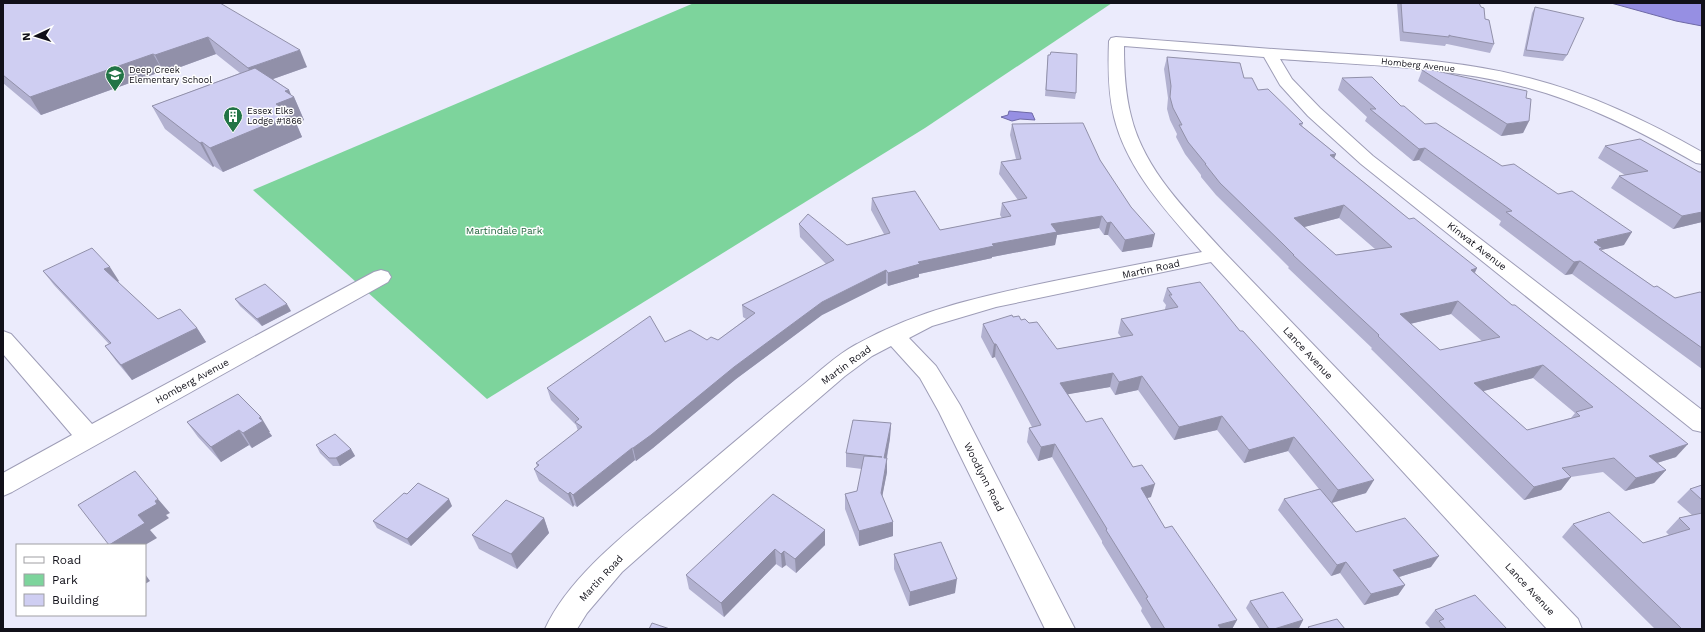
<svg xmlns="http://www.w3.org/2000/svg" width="1705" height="632" viewBox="0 0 1705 632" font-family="'Work Sans',sans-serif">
	<rect width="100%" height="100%" fill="#ebebfc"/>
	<path fill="#7dd49c" d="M694,3H1112L925,128L487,399L253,190Z"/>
	<g fill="#968fe3" stroke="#6e69a6">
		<path d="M1611,3H1702V26L1676,21Z"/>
		<path d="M1009,111L1032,113L1035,120L1020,119L1012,121L1001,117L1008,115Z"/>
	</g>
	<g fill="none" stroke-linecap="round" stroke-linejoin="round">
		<defs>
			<g id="minor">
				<path d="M1116,37C1184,42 1251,48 1319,52C1389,57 1461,60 1529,78C1591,94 1647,121 1702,152V164L1696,163C1640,131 1583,102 1521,86C1442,66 1360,65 1280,59L1292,79L1320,108L1373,156L1702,410V432L1693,430L1361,164L1308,116L1280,85L1264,57L1124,46C1124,69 1125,93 1131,116C1144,170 1187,211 1223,251L1578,619L1582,629H1547L1211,262L996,307L932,326L909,338L936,366L960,405L1075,629H1045L939,412L920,378L891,346L872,356L845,376L788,425L622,572L587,613L577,629H545C569,576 630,530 674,493C715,458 756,423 798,389C817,374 836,355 857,344C922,308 987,295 1059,280C1106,271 1154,261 1202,252C1167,212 1127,170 1114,117C1108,92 1108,66 1109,41L1111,38Z"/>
				<path d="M381,270L388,272L391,277L388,282L12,492L3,496V473L72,435L3,354V331L11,334L92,424L374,272Z"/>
			</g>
		</defs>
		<use href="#minor" stroke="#9e9db7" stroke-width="2"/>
		<use href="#minor" fill="#fff" fill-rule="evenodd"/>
	</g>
	<g fill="#b2b1d0" fill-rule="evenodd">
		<path d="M3,3H220L307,67L273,79L289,90L291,95L294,97L304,120L296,123L302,137L223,172L214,166L213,167L165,129L152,106L240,73L216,54L164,73L163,71L41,115L3,83Z"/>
		<path d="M1397,3H1479L1494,44L1490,53L1447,44H1446L1445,46L1400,41Z"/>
		<path d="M1535,7L1567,55L1563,61L1523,56L1532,13Z"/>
		<path d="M1048,55H1050L1076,93L1075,99L1045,96Z"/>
		<path d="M1167,57L1244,78L1258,90L1303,123L1302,126L1336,154L1334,158L1409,219L1477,268L1475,273L1676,457L1657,463L1666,470L1654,483L1625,491L1603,472L1571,477L1561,490L1524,500L1371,349L1372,348L1288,268L1289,267L1278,256L1216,195L1201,177V175L1185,154L1176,137L1177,134L1170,120L1167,109L1168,98L1164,69ZM1339,218L1375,249L1336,255L1304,227ZM1451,314L1482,341L1440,350L1410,324ZM1533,378L1575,413L1571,418L1527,430L1483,391Z"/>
		<path d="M1423,68L1526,98L1529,121L1523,133L1501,136L1418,81Z"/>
		<path d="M1342,78L1401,106L1425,124L1502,166L1624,245L1601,250L1654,287L1675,298L1702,293V369L1572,274L1565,275L1499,225L1501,221L1419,160L1413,161L1365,121L1367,117L1338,90Z"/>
		<path d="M1012,124L1100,160L1152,247L1122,252L1108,235H1104L1099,228L1057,235L1055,245L992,257V258L919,274V277L888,286L886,283L822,315L736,379L653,448L636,461L635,460L577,507L574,505L573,507L539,481L534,469L537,466L536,463L578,431L576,425L551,400L547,388L665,342L707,340H718L746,319L743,317L742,305L826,264L800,237L799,224L847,245L884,234L871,210L872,198L940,230L1002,218L1000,215L1002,203L1018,200L999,174L1001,162L1016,159L1010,135Z"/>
		<path d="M1605,146L1699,172L1702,222L1673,229L1611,188L1619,176L1625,175L1598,158Z"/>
		<path d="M43,271L119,281L117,282L158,319L197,328L206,342L132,380L116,361L105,346L109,344L54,285Z"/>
		<path d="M1167,288L1366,493L1332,503L1356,532L1431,567L1399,577L1405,585L1398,595L1364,605L1340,573L1331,576L1278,510L1284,499L1319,489L1288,451L1244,463L1217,430L1174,440L1138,390L1115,395L1110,387L1068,394L1086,422L1151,497L1147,498L1165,528L1237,620L1232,629H1152L1141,611L1142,608L1102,543V541L1052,457L1038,461L1027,442L1029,428L1032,427L995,357L992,358L981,337L983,324L1013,317L1029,323L1057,349L1121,337L1118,333L1121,319L1165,310V309L1166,305L1163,301Z"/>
		<path d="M235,299L291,311L262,326L240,306Z"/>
		<path d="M187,422L270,432H269L272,436L252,448L249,445L221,462L198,437Z"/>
		<path d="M891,423L890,438L887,458V472L882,496L893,522V536L859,546L845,509V494L857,491L862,469L846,467V453Z"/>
		<path d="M316,445L351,449L355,456L340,466H333L320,453Z"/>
		<path d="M1702,485V629H1655L1562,537L1573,524L1643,543L1669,535L1666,532L1679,518L1692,515L1677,502L1690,489Z"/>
		<path d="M407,494L452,506L411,546L377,528L373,521Z"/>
		<path d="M544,518L549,533L517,569L479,549L472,535Z"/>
		<path d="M825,530V545L796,573L786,565L782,568L776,564L724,617L689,589L686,575Z"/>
		<path d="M894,554L955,593L909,606L894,569Z"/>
		<path d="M1250,601L1303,620L1299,628L1294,629H1260L1246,608Z"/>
		<path d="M1435,610L1507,629H1431L1425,623Z"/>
	</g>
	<g fill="#9190a9">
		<path d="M208,37L216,54L164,73L155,55Z"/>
		<path d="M300,50L307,67L256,85L248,68Z"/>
		<path d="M153,54L163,71L41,115L30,97Z"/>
		<path d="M289,90L292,97H294L304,120L296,123L302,137L223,172L210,148L276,104L285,91Z"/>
		<path d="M1529,121L1523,133L1501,136L1507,124Z"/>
		<path d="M202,142L214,166L213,167L200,143Z"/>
		<path d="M1425,148L1419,160L1413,161L1419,149Z"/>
		<path d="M1336,154L1331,166L1330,155Z"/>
		<path d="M1344,205L1339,218L1289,231L1294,218Z"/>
		<path d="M1702,212V222L1673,229L1682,216Z"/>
		<path d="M1102,216L1099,228L1057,235L1055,245L992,257V258L919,274V277L888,286V273L918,262L992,244L1051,224Z"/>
		<path d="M1111,222L1108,235H1104L1107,223Z"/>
		<path d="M1632,232L1624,245L1601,250L1602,248L1594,242L1597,240Z"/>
		<path d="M1155,234L1152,247L1122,252L1125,240Z"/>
		<path d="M1580,261L1572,274L1565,275L1574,262Z"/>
		<path d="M110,267L119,281L114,284L104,269Z"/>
		<path d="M1477,268L1470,281L1471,270Z"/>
		<path d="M886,270V283L822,315L736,379L653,448L636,461L633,448L734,367L822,302Z"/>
		<path d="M1458,301L1451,314L1393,328L1400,314Z"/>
		<path d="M287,304L291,311L262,326L257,319Z"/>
		<path d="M197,328L206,342L132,380L121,365Z"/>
		<path d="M994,344H996L995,357L992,358Z"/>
		<path d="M1543,365L1533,378L1465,396L1474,383Z"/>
		<path d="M1113,373L1110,387L1058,396L1060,383Z"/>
		<path d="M1142,376L1138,390L1115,395L1119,382Z"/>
		<path d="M1222,416L1217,430L1174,440L1179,427Z"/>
		<path d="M261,417L270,432H269L272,436L252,448L243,433Z"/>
		<path d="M891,423L890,438L884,472V458Z"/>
		<path d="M239,430L249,445L221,462L211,447Z"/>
		<path d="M1294,437L1288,451L1244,463L1249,450Z"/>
		<path d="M1055,444L1052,457L1038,461L1041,447Z"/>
		<path d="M1688,444L1676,457L1637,469L1649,456Z"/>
		<path d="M632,448L635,460L577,507L573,495Z"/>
		<path d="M351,449L355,456L340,466L336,458Z"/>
		<path d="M887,458V472L880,508L881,493Z"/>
		<path d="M1666,470L1654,483L1625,491L1636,478Z"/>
		<path d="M1571,477L1561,490L1524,500L1534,487Z"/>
		<path d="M1374,480L1366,493L1331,503L1338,490Z"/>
		<path d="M1155,484L1151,497L1136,501L1141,488Z"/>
		<path d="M570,492L574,505L573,507L568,494Z"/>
		<path d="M158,499L170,513L166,515L169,518L150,530L157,538L145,545H109L138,515Z"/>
		<path d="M449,499L452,506L411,546L407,539Z"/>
		<path d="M544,518L549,533L517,569L511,554Z"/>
		<path d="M893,522V536L859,546V531Z"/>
		<path d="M825,530V545L796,573L795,559Z"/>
		<path d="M775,549L776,564L724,617L721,603Z"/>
		<path d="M784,551L786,565L782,568L781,554Z"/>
		<path d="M1439,556L1431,567L1386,581L1393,570Z"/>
		<path d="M1346,562L1340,573L1331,576L1337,565Z"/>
		<path d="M145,574L150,581L145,584Z"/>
		<path d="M957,579L955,593L909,606L910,592Z"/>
		<path d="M1405,585L1398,595L1364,605L1371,594Z"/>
		<path d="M1237,620L1232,629H1217L1218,625Z"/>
		<path d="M1303,620L1299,628L1294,629H1274Z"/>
	</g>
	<g fill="#cfcef2" stroke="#9190a9" fill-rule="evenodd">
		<path d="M3,3H220L300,50L248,68L208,37L155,55L153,54L30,97L3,75Z"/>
		<path d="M1401,3H1479L1481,7L1484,8L1485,19L1489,20L1494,44L1451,36L1449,35V37L1403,32Z"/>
		<path d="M1535,7L1584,18L1567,55L1526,50Z"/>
		<path d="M1051,52L1077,54L1076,93L1046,90L1048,55H1050Z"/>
		<path d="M1167,57L1240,63L1244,78H1252L1258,90L1268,89L1303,123L1299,124L1336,154L1330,155L1409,219L1414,218L1477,268L1471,270L1512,305H1515L1688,444L1649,456L1666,470L1636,478L1614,458L1562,468L1571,477L1534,487L1378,336L1379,335L1293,255H1294L1283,244L1220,183L1205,164H1206L1188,142L1179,125H1182L1173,108L1170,97L1171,86ZM1344,205L1392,247L1336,255L1294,218ZM1458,301L1500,337L1440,350L1400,314ZM1543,365L1593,407L1576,412L1580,416L1527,430L1474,383Z"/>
		<path d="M255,68L289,90L285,91L294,97L276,104L292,114L210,148L202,142L200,143L152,106Z"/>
		<path d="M1423,68L1527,91L1526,98L1531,99L1529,121L1507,124L1422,70Z"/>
		<path d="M1372,77L1401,106H1404L1425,124L1436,123L1502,166L1514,164L1558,194L1572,191L1632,232L1597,240L1599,241L1594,242L1602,248L1599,249L1654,287L1657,286L1675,298L1700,292L1702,293V348L1580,261L1574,262L1506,212L1512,211L1425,148L1419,149L1370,109H1376L1342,78Z"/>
		<path d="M1083,123L1100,160L1131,207L1155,234L1125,240L1111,222L1107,223L1102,216L1051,224L1057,232L992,244L994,246L918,262L920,264L888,273L886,270L822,302L734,367L651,435L633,448H632L573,495L570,492L568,494L534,469L539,465L536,463L582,427L575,422L579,419L547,388L650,316L665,342L690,330L707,340L711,337L718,340L755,313L742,305L834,260L799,224L808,214L847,245L890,233L872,198L915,191L940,230L1011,216L1002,203L1027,198L1001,162L1021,159L1012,124Z"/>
		<path d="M1640,139L1699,172H1702V212L1682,216L1619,176L1648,171L1605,146Z"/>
		<path d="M92,248L110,267L104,269L158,319L180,309L197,328L121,365L105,346L111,343L43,271Z"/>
		<path d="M1200,282L1240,331H1243L1261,351L1374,480L1338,490L1294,437L1249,450L1222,416L1179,427L1142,376L1119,382L1113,373L1060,383L1086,422L1102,418L1133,467L1142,465L1155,484L1141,488L1165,528L1172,526L1237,620L1218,625L1221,629H1165L1146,598L1148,597L1106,530L1107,529L1055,444L1041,447L1029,428L1041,425L996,344H994L983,324L1012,315L1013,317L1019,316L1021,320L1025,319L1029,323L1037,322L1057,349L1133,335L1121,319L1178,307L1169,295H1172L1167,288Z"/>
		<path d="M265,284L287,304L257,319L235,299Z"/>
		<path d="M238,394L261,417L259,418L263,421L243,433L239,430L211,447L187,422Z"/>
		<path d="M853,420L891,423L884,458H887L881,493L893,522L859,531L845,494L857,491L864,456L882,457L846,453Z"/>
		<path d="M335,434L351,449L336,458H329L316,445Z"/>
		<path d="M135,471L158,499L155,501L157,504L138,515L145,523L109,545L78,505Z"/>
		<path d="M418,483L449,499L407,539L373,521L404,493L407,494Z"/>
		<path d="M1702,485V500L1690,489Z"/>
		<path d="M1320,489L1356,532L1405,518L1439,556L1393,570L1405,585L1371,594L1346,562L1337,565L1284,499Z"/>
		<path d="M773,494L825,530L795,559L784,551L781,554L775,549L721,603L686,575Z"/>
		<path d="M506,500L544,518L511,554L472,535Z"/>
		<path d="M1609,512L1643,543L1690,529L1679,518L1702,513V629H1682L1573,524Z"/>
		<path d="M941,542L957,579L910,592L894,554Z"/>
		<path d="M1283,592L1303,620L1274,629H1269L1250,601Z"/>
		<path d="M1475,595L1507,629H1446L1439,621L1444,619L1435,610Z"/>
		<path d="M1337,619L1345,629H1310L1308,627Z"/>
		<path d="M652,623L670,629H649Z"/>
	</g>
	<defs>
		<symbol id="school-pin" viewBox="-11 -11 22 30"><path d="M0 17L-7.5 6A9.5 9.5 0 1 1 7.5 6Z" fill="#227446" stroke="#fff"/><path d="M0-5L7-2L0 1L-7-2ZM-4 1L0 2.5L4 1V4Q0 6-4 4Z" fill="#fff"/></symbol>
		<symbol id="building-pin" viewBox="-11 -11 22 30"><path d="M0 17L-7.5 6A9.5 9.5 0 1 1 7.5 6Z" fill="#227446" stroke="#fff"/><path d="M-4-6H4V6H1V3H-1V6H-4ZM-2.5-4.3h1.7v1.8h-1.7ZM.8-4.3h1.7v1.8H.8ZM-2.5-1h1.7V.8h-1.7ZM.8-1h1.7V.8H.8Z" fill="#fff"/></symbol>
	</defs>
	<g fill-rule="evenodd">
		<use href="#school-pin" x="104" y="64" width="22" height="30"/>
		<use href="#building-pin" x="222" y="105" width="22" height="30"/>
	</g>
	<g text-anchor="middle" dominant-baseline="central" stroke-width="3" stroke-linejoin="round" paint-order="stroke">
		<g font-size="9" fill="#111019" stroke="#fff">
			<text transform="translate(1418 65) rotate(6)">Homberg Avenue</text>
		</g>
		<g font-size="9" fill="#111019" stroke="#fff" text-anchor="start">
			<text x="129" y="70">Deep Creek<tspan x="129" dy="10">Elementary School</tspan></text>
			<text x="247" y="111">Essex Elks<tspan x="247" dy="10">Lodge #1866</tspan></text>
		</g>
		<g font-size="10" fill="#266740" stroke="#fff">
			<text x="504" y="230">Martindale Park</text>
		</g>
		<g font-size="10" fill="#111019" stroke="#fff">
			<text transform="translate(1477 246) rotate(38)">Kinwat Avenue</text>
			<text transform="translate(1151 269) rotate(-12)">Martin Road</text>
			<text transform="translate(1308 353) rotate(47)">Lance Avenue</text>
			<text transform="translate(846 365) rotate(-36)">Martin Road</text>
			<text transform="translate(192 381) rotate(-29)">Homberg Avenue</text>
			<text transform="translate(984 477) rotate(63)">Woodlynn Road</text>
			<text transform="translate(601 578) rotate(-47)">Martin Road</text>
			<text transform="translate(1530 589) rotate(47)">Lance Avenue</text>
		</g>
	</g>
	<rect width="1705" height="632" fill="none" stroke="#111019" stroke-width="8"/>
	<rect x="16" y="544" width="130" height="72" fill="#ffffff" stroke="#a09fa3"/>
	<rect x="24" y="557" width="20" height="6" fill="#ffffff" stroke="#a09fa3"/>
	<text x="52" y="564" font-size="12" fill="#111019">Road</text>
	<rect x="24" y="574" width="20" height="12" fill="#7dd49c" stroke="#a09fa3"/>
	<text x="52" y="584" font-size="12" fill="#111019">Park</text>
	<rect x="24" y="594" width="20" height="12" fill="#cfcef2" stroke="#a09fa3"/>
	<text x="52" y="604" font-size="12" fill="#111019">Building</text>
	<g transform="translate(36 36) rotate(266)" stroke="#ffffff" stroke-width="3" paint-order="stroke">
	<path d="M0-3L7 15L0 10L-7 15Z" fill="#111019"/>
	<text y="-6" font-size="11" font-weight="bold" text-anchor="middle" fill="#111019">N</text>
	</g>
</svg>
